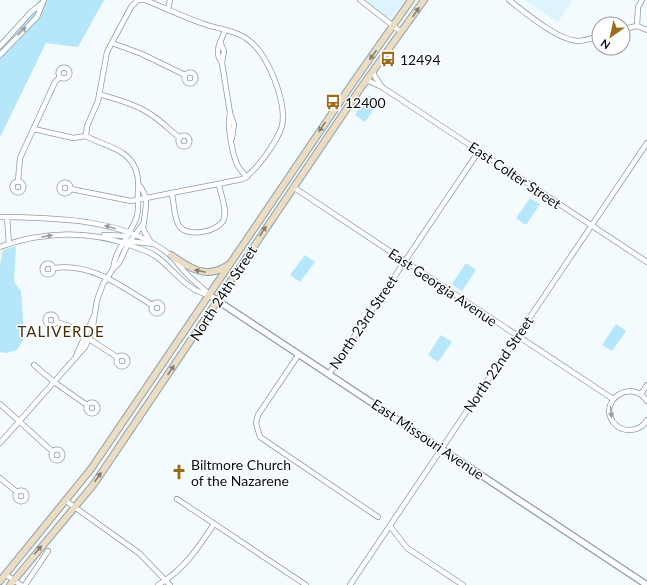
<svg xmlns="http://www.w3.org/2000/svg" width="647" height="585" viewBox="0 0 647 585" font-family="Lato,sans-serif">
	<rect width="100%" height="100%" fill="#f3fbfe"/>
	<g fill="#ddf4fd">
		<path d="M365,0H405L391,17L386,16Z"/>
		<path d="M524,0H573L558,22Z"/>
	</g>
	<g fill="#b5e6f9">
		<path d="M39,0H104L78,47L46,43L0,137V48L28,17Z"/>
		<path d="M368,95L379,101L365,122L355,115Z"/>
		<path d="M530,198L540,204L526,225L516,218Z"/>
		<path d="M16,246L14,282L21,291L24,332L23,340L17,350L6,353L0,352V264L3,250Z"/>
		<path d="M305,255L315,262L300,282L290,275Z"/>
		<path d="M466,263L476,270L462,291L452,284Z"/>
		<path d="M616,324L626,331L612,351L602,345Z"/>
		<path d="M441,335L452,342L438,362L428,355Z"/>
	</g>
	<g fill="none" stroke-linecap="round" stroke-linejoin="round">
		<defs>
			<g id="minor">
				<path d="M360,0L401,32"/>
				<path d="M509,0C526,13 557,40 578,41C585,41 593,38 599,36"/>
				<path d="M168,9L170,0"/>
				<path d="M637,26L638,7L642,0"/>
				<path d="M623,29L637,26L647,30"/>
				<path d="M225,30C221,42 213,51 222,63L230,113L234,125L232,138"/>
				<path d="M220,42L224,51L222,63"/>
				<path d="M112,43L142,54L185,75"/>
				<path d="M0,46L31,12L41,4"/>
				<path d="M0,55L37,17L44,0"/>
				<circle cx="64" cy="73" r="5.5"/>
				<path d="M373,70L374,75L382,87"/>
				<circle cx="190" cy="78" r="5.5"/>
				<path d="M364,83L369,81L382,87L647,262"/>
				<path d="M99,94C119,100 139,105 156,118C164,124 172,132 180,138"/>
				<path d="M230,113C227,125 232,153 237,164C239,169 243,173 247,177"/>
				<path d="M34,129L73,138L86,136"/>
				<circle cx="184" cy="141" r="5.5"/>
				<path d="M86,136C98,143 113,146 124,154C136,163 139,176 138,189C137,200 140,209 136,219C129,237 115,250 113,269"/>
				<path d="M18,181L20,158L55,82L60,77"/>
				<circle cx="18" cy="187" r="5.5"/>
				<circle cx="65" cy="188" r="5.5"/>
				<path d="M139,185C151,199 144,214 143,229L150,241"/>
				<path d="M293,187L613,399"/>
				<path d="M71,189L131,201L243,179C256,171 277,142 282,126C287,102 268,53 247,39C235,30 218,29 204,24C184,17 165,8 145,0H138L131,7L107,52L98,101L87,126L86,136"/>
				<path d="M172,194C174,203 174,220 180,227C189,238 220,231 224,219C227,209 221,195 219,185"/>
				<path d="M0,217C55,218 123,218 169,254C176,259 180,268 187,274C194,282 203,287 209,295"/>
				<path d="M7,217L9,244"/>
				<path d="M104,235L128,236"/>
				<path d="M127,241L154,244"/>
				<path d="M0,247C43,231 90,230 132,246C141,249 150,252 157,257C174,270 187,291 209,295"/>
				<circle cx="48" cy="269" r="5.5"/>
				<path d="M54,268C92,263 121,286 152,305"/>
				<circle cx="157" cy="308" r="5.5"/>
				<circle cx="51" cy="320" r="5.5"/>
				<path d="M56,322L69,326L117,357"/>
				<path d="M299,354L258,415L256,423L260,437L378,517"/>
				<circle cx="122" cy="361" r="5.5"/>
				<path d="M76,356L94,316"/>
				<path d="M34,365L54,382L87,405"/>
				<path d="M329,374L479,151"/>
				<path d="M641,394L647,385"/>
				<path d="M647,401C632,378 598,400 613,422C617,427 623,430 629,430C637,430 643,427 647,420"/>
				<circle cx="92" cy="408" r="5.5"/>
				<path d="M0,404L52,451"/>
				<path d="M0,443L85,347L92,332L97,300L103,284L113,269L119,263L128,244L143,224"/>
				<circle cx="57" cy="455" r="5.5"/>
				<path d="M0,478L17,492"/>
				<circle cx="21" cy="496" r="5.5"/>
				<path d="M177,499L306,585"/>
				<path d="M66,501L139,553L170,585"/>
				<path d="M390,526L407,548L463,585"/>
				<path d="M5,574L21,585"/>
				<path d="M25,585L48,551"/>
				<path d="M158,585C184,570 198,548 214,524"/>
				<path d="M350,585L647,143"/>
			</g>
			<path id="tertiary" d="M209,295L647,585"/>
			<g id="secondary">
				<path d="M171,255C189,268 207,280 228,265"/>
				<path d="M0,581L91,469L352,84L411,0"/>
				<path d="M10,585L94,484L360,89L424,0"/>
			</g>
		</defs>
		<use href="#minor" stroke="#8c9ea5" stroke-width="6"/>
		<use href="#tertiary" stroke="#8c9ea5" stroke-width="8"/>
		<use href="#secondary" stroke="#8c9ea5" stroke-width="8"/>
		<use href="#minor" stroke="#fff" stroke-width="4.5"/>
		<use href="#tertiary" stroke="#fff" stroke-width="5.5"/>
		<use href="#secondary" stroke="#ebdcc4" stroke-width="6"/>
	</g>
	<defs><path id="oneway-solid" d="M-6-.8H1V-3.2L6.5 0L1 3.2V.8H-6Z"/></defs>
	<g fill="#847f73">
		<use href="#oneway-solid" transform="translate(416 12) rotate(-55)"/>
		<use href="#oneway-solid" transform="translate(373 55) rotate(126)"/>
		<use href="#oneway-solid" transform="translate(322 127) rotate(124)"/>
		<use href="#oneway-solid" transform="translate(263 231) rotate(-56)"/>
		<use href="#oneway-solid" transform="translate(200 271) rotate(-168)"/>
		<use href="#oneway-solid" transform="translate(171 370) rotate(-56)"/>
		<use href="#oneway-solid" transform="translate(98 477) rotate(-55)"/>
		<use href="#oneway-solid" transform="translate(38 550) rotate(-50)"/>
	</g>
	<g fill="#9c9f9f">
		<use href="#oneway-solid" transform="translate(22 31) rotate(-46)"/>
		<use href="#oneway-solid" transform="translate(110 227) rotate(-164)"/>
		<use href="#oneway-solid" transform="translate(47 236) rotate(-9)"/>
		<use href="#oneway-solid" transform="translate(611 412) rotate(84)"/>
	</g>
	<defs>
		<symbol id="bus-bare" viewBox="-9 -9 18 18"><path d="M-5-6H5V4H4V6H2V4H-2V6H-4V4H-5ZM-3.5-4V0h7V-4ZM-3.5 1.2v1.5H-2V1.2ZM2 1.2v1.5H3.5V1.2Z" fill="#9a6b1c" stroke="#fff" stroke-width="2.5" paint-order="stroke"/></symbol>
		<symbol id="church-bare" viewBox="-9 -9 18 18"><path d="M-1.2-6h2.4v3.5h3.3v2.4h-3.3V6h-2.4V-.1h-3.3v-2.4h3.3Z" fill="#9a6b1c" stroke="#fff" stroke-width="2.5" paint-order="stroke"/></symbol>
	</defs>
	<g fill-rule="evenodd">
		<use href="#bus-bare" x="377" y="48" width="22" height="22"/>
		<use href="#bus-bare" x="322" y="91" width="22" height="22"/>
		<use href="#church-bare" x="168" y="461" width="22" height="22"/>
	</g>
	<g text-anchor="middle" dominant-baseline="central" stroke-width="3" stroke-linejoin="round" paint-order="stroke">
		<g font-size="14" fill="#070e10" stroke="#fff" text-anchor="start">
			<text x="400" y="59">12494</text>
			<text x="345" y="102">12400</text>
			<text x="191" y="464">Biltmore Church<tspan x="191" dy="16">of the Nazarene</tspan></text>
		</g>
		<g font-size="14" fill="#070e10" stroke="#fff">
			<text transform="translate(515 175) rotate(34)">East Colter Street</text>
			<text transform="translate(443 287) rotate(34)">East Georgia Avenue</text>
			<text transform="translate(223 293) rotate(-57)">North 24th Street</text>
			<text transform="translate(363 322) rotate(-56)">North 23rd Street</text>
			<text transform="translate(498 364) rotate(-56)">North 22nd Street</text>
			<text transform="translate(428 439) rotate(34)">East Missouri Avenue</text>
		</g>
		<g font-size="15" letter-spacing="1" fill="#442d08" stroke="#fff">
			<text x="61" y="331">TALIVERDE</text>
		</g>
	</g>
	<g transform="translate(611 36) rotate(214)"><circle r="19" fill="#ffffff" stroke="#9c9f9f"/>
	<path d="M0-3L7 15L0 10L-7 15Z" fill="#9a6b1c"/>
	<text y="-6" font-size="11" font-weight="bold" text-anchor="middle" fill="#070e10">N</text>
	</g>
</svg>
